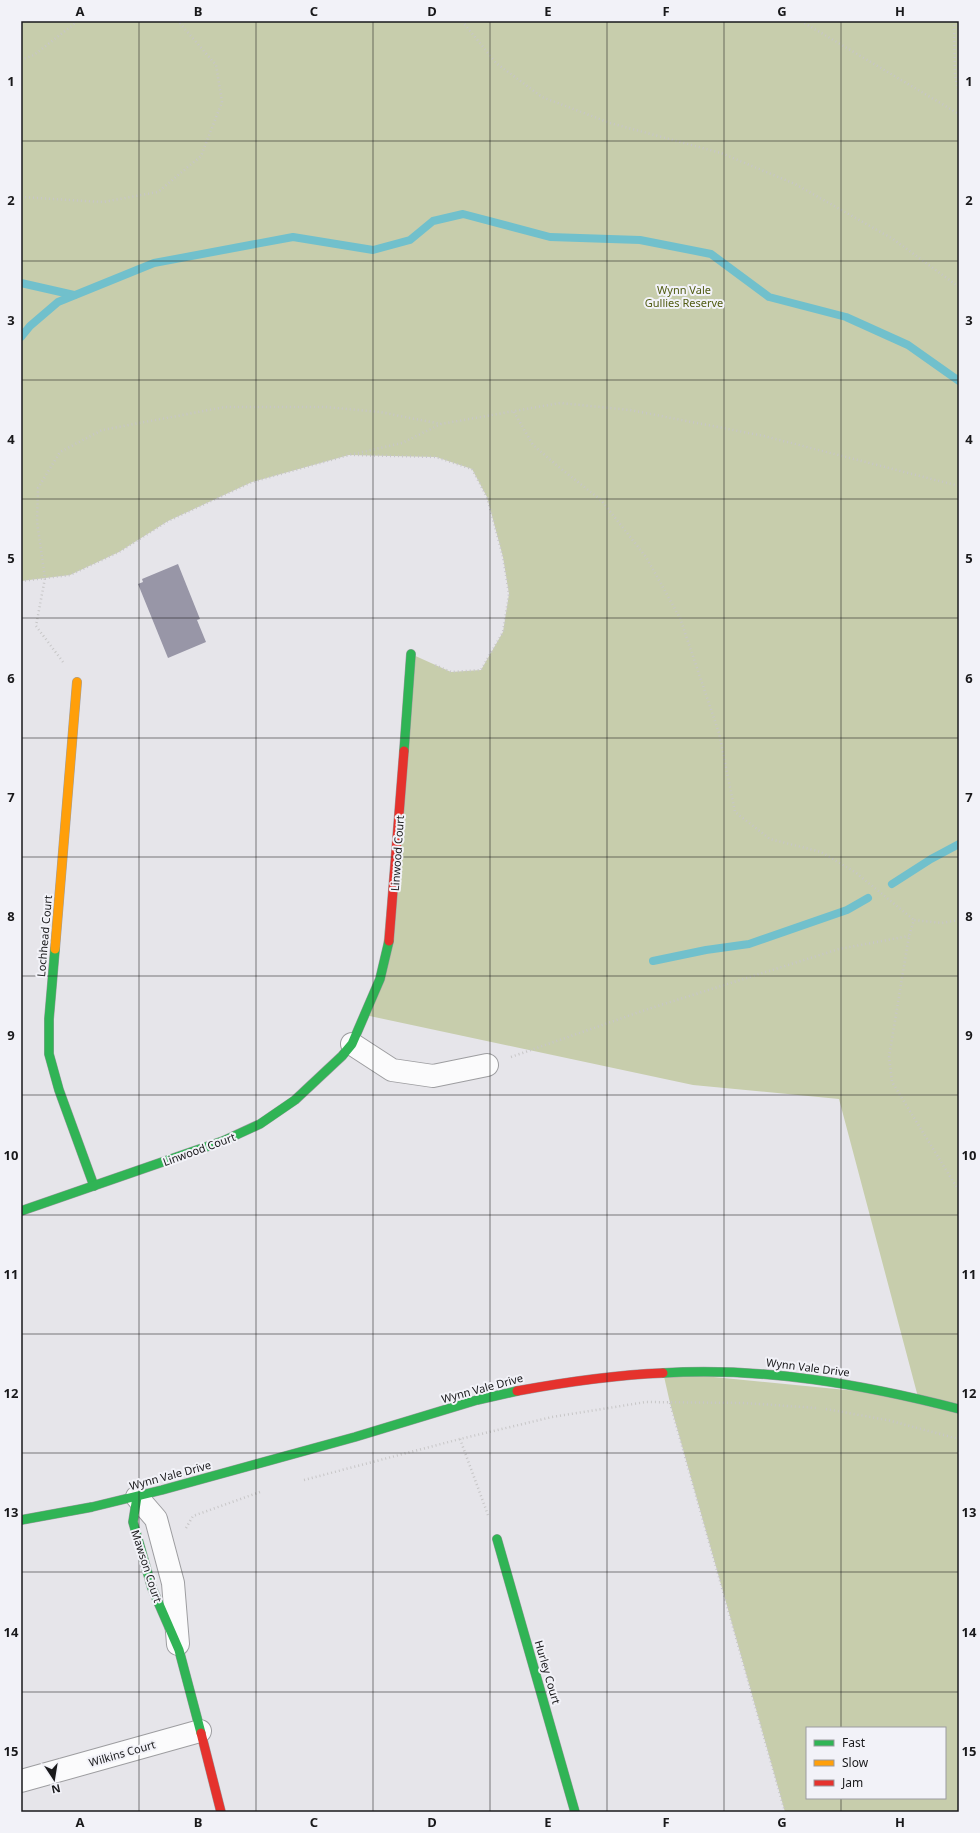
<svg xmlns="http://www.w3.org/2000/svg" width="980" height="1833" viewBox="0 0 980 1833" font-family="'Noto Sans',sans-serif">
	<rect width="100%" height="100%" fill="#e6e5ea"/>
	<path fill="#c7cdac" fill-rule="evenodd" d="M21,21H959V1812H785L670,1403L663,1372L918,1397L839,1099L693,1085L365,1015L380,979L411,654L451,672L481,670L503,632L509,594L503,557L487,497L472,469L436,457L349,455L252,482L168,521L119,552L70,575L21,581ZM807,1728H945V1798H807Z"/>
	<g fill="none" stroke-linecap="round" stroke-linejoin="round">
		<g stroke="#71c0cc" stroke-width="8">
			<path d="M21,283L74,295"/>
			<path d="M21,337L30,326L58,302L154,263L293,237L373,250L410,240L433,221L463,214L550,237L640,240L711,254L769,297L846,317L908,345L959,381"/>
			<path d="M892,884L931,859L959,844"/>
			<path d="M653,961L706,950L749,944L847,910L868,898"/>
		</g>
	</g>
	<path fill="#9896a7" d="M178,564L200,619L197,620L206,642L168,658L138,584L143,582L142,579Z"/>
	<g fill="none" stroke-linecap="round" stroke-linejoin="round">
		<defs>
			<g id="street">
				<path d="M352,1044L392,1070L433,1076L487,1065"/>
				<path d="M137,1497L156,1519L173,1583L178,1644"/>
				<path d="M21,1781L200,1731"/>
			</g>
			<g id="fast">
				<path d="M404,751L411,654"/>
				<path d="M55,949L49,1019V1054L59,1090L94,1186"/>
				<path d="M21,1211L223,1141L260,1124L295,1100L342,1056L352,1044L380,979L389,941"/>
				<path d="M663,1373C763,1367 862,1384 959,1409"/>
				<path d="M137,1497L133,1522L152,1588L179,1650L201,1733"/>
				<path d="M21,1520L92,1507L162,1490L355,1437L477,1400L517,1391"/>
				<path d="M497,1539L575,1812"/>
			</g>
			<path id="slow" d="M55,949L77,682"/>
			<g id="jam">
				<path d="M389,941L404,751"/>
				<path d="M517,1391C566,1382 614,1375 663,1373"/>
				<path d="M201,1733L221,1812"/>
			</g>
		</defs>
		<use href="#street" stroke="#9d9da0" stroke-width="24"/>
		<use href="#fast" stroke="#9d9da0" stroke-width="10"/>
		<use href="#slow" stroke="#9d9da0" stroke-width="10"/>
		<use href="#jam" stroke="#9d9da0" stroke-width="10"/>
		<g stroke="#c7c6c7" stroke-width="2.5" stroke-dasharray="1 3" stroke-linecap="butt">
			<path d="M462,21L496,63L542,97L610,123L721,153L795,184L893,239L959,287"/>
			<path d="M801,21L959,114"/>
			<path d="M954,21L955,75L959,96"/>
			<path d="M21,60L34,55L78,21"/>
			<path d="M21,197L103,202L158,192L201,156L222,102L216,65L178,21"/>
			<path d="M514,412L533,445L560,468L601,500L646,557L680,618L719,733L735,812L770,839L821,852L855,872L914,920"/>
			<path d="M354,455L436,457L472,469L487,497L503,557L509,594L503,632L481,670L451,672L435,665"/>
			<path d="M21,581L70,575L119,552L168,521L252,482L349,455L402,443L441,424L560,403L630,410L764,436L959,486"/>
			<path d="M63,662L36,626L45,578L37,522L38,488L60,452L102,430L225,407H326L380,412L441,424"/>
			<path d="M959,920L942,923L914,920L909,936L889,1057L892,1082L959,1191"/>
			<path d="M511,1057L648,1009L839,949L909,936"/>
			<path d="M670,1403L785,1812"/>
			<path d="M826,1409L887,1420L959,1439"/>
			<path d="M460,1439L488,1515"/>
			<path d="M304,1480L460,1439L552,1417L646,1402L745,1403L817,1408"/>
			<path d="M186,1528L193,1516L260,1492"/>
		</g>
		<use href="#street" stroke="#fbfbfc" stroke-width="22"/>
		<use href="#fast" stroke="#30b455" stroke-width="9"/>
		<use href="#slow" stroke="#ff9f0a" stroke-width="9"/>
		<use href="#jam" stroke="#e5322d" stroke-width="9"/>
	</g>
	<path fill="none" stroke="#19191b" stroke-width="1" stroke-opacity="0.55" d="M139,21V1812M256,21V1812M373,21V1812M490,21V1812M607,21V1812M724,21V1812M841,21V1728M21,141H959M21,261H959M21,380H959M21,499H959M21,618H959M21,738H959M21,857H959M21,976H959M21,1095H959M21,1215H959M21,1334H959M21,1453H959M21,1572H959M21,1692H959M841,1798V1812"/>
	<g text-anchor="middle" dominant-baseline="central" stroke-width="4" stroke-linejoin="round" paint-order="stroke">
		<g font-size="11" fill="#515c13" stroke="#f2f2f8">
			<text x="684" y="289">Wynn Vale<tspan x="684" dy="13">Gullies Reserve</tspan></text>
		</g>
		<g font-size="11" fill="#19191b" stroke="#f2f2f8">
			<text transform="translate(397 853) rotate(-86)">Linwood Court</text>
			<text transform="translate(44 936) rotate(-85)">Lochhead Court</text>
			<text transform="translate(199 1149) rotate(-20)">Linwood Court</text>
			<text transform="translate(808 1367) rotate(7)">Wynn Vale Drive</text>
			<text transform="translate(482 1388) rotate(-15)">Wynn Vale Drive</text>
			<text transform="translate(170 1475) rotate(-15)">Wynn Vale Drive</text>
			<text transform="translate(147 1566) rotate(72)">Mawson Court</text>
			<text transform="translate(548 1672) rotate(74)">Hurley Court</text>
			<text transform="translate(122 1753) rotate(-16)">Wilkins Court</text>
		</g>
	</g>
	<rect width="980" height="1833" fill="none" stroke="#f2f2f8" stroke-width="44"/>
	<rect x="806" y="1727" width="140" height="72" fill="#f2f2f8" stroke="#9b9ba0"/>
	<rect x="814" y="1740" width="20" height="6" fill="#30b455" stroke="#9b9ba0"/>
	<text x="842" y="1747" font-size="12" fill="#19191b">Fast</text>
	<rect x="814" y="1760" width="20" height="6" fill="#ff9f0a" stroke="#9b9ba0"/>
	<text x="842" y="1767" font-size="12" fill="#19191b">Slow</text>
	<rect x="814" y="1780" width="20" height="6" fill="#e5322d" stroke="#9b9ba0"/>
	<text x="842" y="1787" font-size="12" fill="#19191b">Jam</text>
	<g transform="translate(54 1779) rotate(168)" stroke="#f2f2f8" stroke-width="3" paint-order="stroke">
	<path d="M0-3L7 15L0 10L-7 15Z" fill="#19191b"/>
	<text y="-6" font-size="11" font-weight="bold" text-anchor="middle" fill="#19191b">N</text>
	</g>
	<rect x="22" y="22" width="936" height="1789" fill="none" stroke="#19191b" stroke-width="1.5"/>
	<g font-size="13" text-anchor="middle" font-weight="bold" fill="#19191b">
		<text x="80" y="16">A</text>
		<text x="198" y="16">B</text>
		<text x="314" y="16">C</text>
		<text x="432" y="16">D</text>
		<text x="548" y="16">E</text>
		<text x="666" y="16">F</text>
		<text x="782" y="16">G</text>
		<text x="900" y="16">H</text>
		<text x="11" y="86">1</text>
		<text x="969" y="86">1</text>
		<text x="11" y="205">2</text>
		<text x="969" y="205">2</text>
		<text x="11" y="325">3</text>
		<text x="969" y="325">3</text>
		<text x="11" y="444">4</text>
		<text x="969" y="444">4</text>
		<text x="11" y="563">5</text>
		<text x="969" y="563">5</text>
		<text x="11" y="683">6</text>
		<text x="969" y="683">6</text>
		<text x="11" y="802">7</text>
		<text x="969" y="802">7</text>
		<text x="11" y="921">8</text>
		<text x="969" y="921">8</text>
		<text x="11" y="1040">9</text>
		<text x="969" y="1040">9</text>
		<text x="11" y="1160">10</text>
		<text x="969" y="1160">10</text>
		<text x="11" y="1279">11</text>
		<text x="969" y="1279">11</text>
		<text x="11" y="1398">12</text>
		<text x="969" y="1398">12</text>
		<text x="11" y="1517">13</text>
		<text x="969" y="1517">13</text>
		<text x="11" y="1637">14</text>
		<text x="969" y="1637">14</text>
		<text x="11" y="1756">15</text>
		<text x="969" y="1756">15</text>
		<text x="80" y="1827">A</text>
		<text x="198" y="1827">B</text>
		<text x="314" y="1827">C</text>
		<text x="432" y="1827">D</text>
		<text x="548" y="1827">E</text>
		<text x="666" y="1827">F</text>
		<text x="782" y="1827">G</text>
		<text x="900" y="1827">H</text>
	</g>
</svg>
